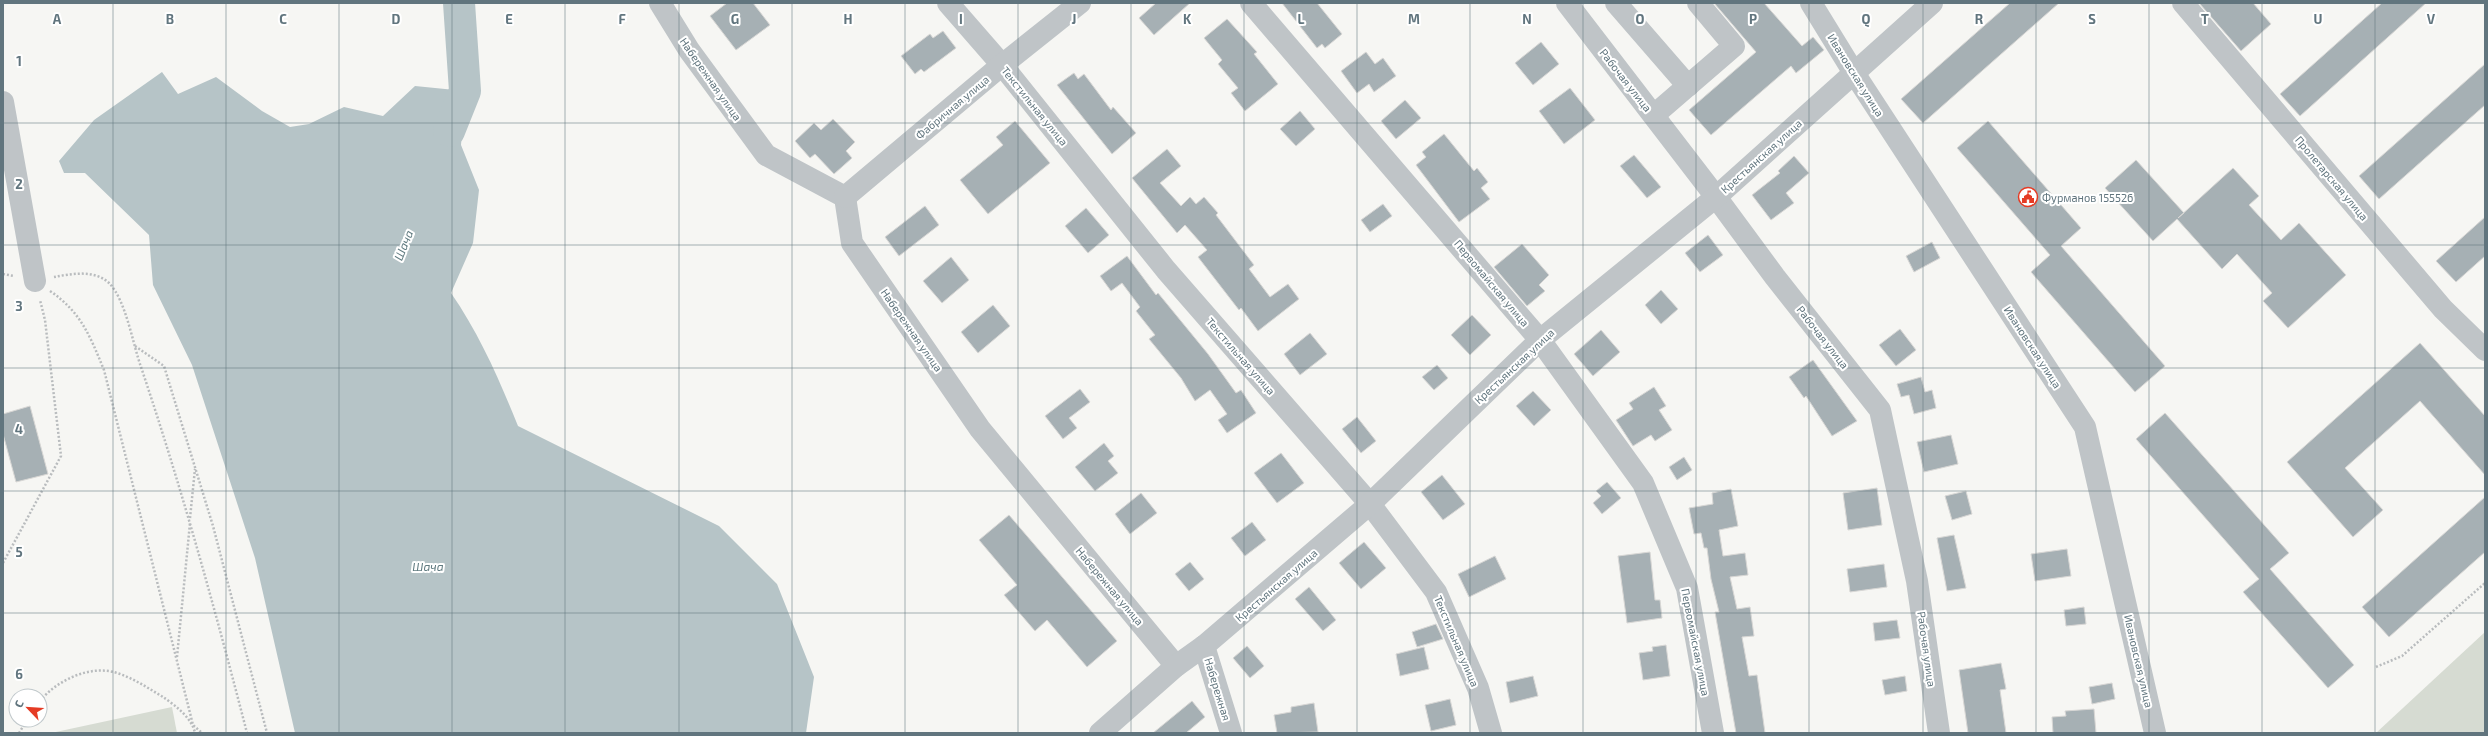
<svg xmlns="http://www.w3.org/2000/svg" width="2488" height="736" viewBox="0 0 2488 736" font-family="'Exo 2',sans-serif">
	<rect width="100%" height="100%" fill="#f6f6f3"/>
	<g fill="#d6dbd2">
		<path d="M2485,632V733H2376Z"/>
		<path d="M172,707L177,733H51Z"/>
	</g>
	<path fill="#b6c4c7" d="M162,72L178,94L216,77L262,111L290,127L309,124L344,107L383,116L415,86L465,91L461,145L479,190L473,243L451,293C480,335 499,379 518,426L719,526L777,584L814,677L806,733H295L255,558L192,365L153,285L149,235L85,173H64L59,161L94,120Z"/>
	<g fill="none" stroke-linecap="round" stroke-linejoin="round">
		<path stroke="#b6c4c7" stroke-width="32" d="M449,131L465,91L459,3"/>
	</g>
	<g fill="#a6b0b4" stroke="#d8d7d5">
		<path d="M727,3H753L770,25L736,50L710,16Z"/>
		<path d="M1156,3H1190L1154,35L1139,18Z"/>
		<path d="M1282,3H1317L1342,34L1325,48L1322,44L1317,48Z"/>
		<path d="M1714,3H1764L1802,46L1813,37L1824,50L1796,73L1791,66L1711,135L1689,110L1756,52Z"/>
		<path d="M2010,3H2059L1923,123L1901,99Z"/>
		<path d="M2199,3H2253L2271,24L2241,51Z"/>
		<path d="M2382,3H2426L2300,116L2280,94Z"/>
		<path d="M1227,19L1257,52L1254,54L1278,84L1245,111L1231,93L1238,88L1218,64L1222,60L1204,38Z"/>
		<path d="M943,31L956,48L924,72L921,69L915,74L901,56L930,34L933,38Z"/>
		<path d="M1541,42L1559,64L1533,85L1515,63Z"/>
		<path d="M1366,52L1375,64L1383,58L1396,76L1374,92L1369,84L1357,93L1341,71Z"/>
		<path d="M2485,64V105L2379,199L2359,176Z"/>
		<path d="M1074,73L1078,79L1084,74L1111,110L1113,107L1136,133L1112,154L1057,85Z"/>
		<path d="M1570,88L1595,120L1564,144L1539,111Z"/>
		<path d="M1405,100L1421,118L1396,139L1381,121Z"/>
		<path d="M1300,111L1315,129L1296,146L1280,129Z"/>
		<path d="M833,119L855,142L846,151L852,158L834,174L815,154L810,158L795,141L814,123L821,130Z"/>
		<path d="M1015,121L1050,163L988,214L960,180L1003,145L996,137Z"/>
		<path d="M1988,121L2081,228L2061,246L2165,366L2135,392L2031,272L2050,255L1957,148Z"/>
		<path d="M1444,134L1474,171L1477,168L1488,182L1481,188L1490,199L1459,222L1416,165L1426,157L1422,152Z"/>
		<path d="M1167,149L1181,166L1160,183L1181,206L1190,197L1196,204L1204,197L1218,213L1216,215L1254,265L1249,269L1270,297L1288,284L1299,299L1258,331L1241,308L1239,310L1198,257L1207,250L1185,225L1177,233L1132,178Z"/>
		<path d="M1634,155L1661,187L1647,198L1620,166Z"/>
		<path d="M1794,156L1809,173L1786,193L1794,203L1771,220L1752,195L1780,173L1778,171Z"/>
		<path d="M2136,160L2184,213L2178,218L2233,168L2259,196L2249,205L2281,240L2299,223L2346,275L2288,328L2263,301L2272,293L2237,254L2222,269L2177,219L2153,241L2105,188Z"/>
		<path d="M1383,204L1392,216L1370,232L1361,220Z"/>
		<path d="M925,206L939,225L899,256L885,237Z"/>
		<path d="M1086,208L1109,235L1088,253L1065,226Z"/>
		<path d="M2485,217V256L2456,282L2436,261Z"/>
		<path d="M1708,235L1723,255L1700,272L1685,253Z"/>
		<path d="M1932,242L1940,258L1914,272L1906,256Z"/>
		<path d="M1522,244L1549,275L1539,285L1545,291L1527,306L1494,267Z"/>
		<path d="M1127,256L1156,295L1158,293L1208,354L1236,393L1241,390L1256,413L1227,433L1218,420L1227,414L1210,390L1195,401L1181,378L1149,339L1155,335L1136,311L1140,307L1122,283L1111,291L1100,276Z"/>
		<path d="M951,257L969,280L942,303L923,281Z"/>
		<path d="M1661,290L1678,309L1661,324L1645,305Z"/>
		<path d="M993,305L1010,326L978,353L961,332Z"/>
		<path d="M1472,315L1491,335L1470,355L1451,335Z"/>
		<path d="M1900,329L1916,350L1896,366L1879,345Z"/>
		<path d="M1601,330L1620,352L1593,376L1574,354Z"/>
		<path d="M1310,333L1327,354L1300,375L1284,354Z"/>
		<path d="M2420,343L2485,416V475L2420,401L2345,468L2383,510L2353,537L2287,462Z"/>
		<path d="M1813,360L1857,421L1832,436L1806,396L1804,398L1789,377Z"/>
		<path d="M1437,365L1448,378L1434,390L1422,377Z"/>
		<path d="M1921,377L1925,392L1932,390L1936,408L1914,414L1909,395L1901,397L1897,384Z"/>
		<path d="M1654,387L1666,406L1659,410L1672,430L1655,441L1651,435L1633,446L1616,420L1633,409L1629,403Z"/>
		<path d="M1080,389L1090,402L1069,418L1077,428L1063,439L1045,416Z"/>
		<path d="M1533,391L1551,410L1534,426L1516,406Z"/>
		<path d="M30,406L48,474L16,482L3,434V414Z"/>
		<path d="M2165,413L2289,553L2270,569L2354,665L2328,688L2243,592L2259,579L2136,439Z"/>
		<path d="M1357,417L1376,441L1361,453L1342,429Z"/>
		<path d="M1951,435L1958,464L1924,472L1917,442Z"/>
		<path d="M1104,443L1114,456L1108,461L1118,473L1095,491L1075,467Z"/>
		<path d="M1281,453L1304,483L1277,503L1254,473Z"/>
		<path d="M1684,457L1692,470L1677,480L1669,467Z"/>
		<path d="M1442,475L1465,504L1443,520L1421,492Z"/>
		<path d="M1607,482L1621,498L1602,514L1593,503L1601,496L1596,491Z"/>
		<path d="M1877,488L1882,525L1848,530L1843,493Z"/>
		<path d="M1731,489L1738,526L1719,530L1723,556L1745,553L1748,575L1730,577L1737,609L1750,607L1754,636L1742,637L1749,676L1757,675L1765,733H1736L1715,612H1719L1711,579L1707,548H1704L1701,533L1694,534L1689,508L1713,504L1712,493Z"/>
		<path d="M1966,491L1972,514L1952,520L1945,496Z"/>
		<path d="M1141,493L1157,513L1130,534L1115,514Z"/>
		<path d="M2485,497V552L2389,637L2362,607Z"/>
		<path d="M1009,515L1117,641L1087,667L1047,620L1035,631L1004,595L1017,585L979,540Z"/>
		<path d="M1252,522L1266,540L1245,556L1231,538Z"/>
		<path d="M1954,535L1966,588L1947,591L1937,538Z"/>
		<path d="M1364,542L1386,568L1361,589L1339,563Z"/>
		<path d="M2067,549L2071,576L2035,581L2031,554Z"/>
		<path d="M1650,552L1655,600H1660L1662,618L1627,623L1618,556Z"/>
		<path d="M1495,556L1506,579L1469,597L1458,574Z"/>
		<path d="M1190,562L1204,579L1189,591L1175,574Z"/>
		<path d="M1884,564L1887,587L1850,592L1847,569Z"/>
		<path d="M1309,587L1336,620L1323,631L1295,599Z"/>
		<path d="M2084,607L2086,624L2066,626L2064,610Z"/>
		<path d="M1897,620L1900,638L1875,641L1873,623Z"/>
		<path d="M1436,624L1443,639L1417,647L1412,632Z"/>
		<path d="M1666,645L1670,676L1643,680L1639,653L1653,651L1652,647Z"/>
		<path d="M1247,646L1264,666L1250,678L1233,658Z"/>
		<path d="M1424,647L1429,669L1400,676L1396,654Z"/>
		<path d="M2001,663L2006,689L2000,690L2006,733H1968L1959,670Z"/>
		<path d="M1533,676L1538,696L1510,703L1506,682Z"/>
		<path d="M1905,676L1907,691L1885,695L1882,680Z"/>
		<path d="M2112,683L2115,699L2092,704L2089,687Z"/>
		<path d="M1450,699L1456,725L1431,731L1425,705Z"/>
		<path d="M1192,701L1205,717L1186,733H1153Z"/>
		<path d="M1314,703L1318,732L1277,733L1274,715L1291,712V707Z"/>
		<path d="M2094,709L2096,733H2053L2052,717L2066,716L2065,711Z"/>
	</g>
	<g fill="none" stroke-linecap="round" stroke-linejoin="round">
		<g stroke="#b9bcbe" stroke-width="2.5" stroke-dasharray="2 2" stroke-linecap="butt">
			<path d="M3,274L14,276"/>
			<path d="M54,277C71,274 94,269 109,283C126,300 133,345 141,367C182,489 215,609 247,733"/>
			<path d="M50,291C81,312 90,336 104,370L193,725L202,733"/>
			<path d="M135,346L164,366L213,526L267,733"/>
			<path d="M190,518L195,469"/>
			<path d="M3,563L61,456L45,320L40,300"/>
			<path d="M177,657L190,523"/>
			<path d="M2376,667L2402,656L2485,583"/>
			<path d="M40,701C56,681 90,664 117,673C133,678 148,688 163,697C175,705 192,718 195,733"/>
			<path d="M19,733L27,720"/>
		</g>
		<g stroke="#bfc4c7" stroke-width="22">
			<path d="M660,3L689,50L766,155L845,197L852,243L980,429L1176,666"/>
			<path d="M948,3L1002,65L1166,270L1370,504L1436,592L1478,688L1491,733"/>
			<path d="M1251,3L1540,340L1643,483L1687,588L1713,733"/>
			<path d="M1567,3L1716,197L1775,277L1880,410L1917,581L1939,733"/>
			<path d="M1616,3L1688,86"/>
			<path d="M1811,3L1854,73L2085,427L2155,733"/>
			<path d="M2183,3L2443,309L2485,350"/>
			<path d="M3,102L35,281"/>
			<path d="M1654,115L1734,46L1698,3"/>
			<path d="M845,197L1002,65L1080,3"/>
			<path d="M1204,646L1231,733"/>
			<path d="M1100,733L1176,666L1204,646L1370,504L1540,340L1716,197L1932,3"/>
		</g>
	</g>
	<path fill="none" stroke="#61757e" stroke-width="1" stroke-opacity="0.55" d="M113,3V733M226,3V733M339,3V733M452,3V733M565,3V733M679,3V733M792,3V733M905,3V733M1018,3V733M1131,3V733M1244,3V733M1357,3V733M1470,3V733M1583,3V733M1696,3V733M1809,3V733M1923,3V733M2036,3V733M2149,3V733M2262,3V733M2375,3V733M3,123H2485M3,245H2485M3,368H2485M3,491H2485M3,613H2485"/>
	<defs>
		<symbol id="civic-ring" viewBox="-11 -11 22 22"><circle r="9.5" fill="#fff" stroke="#e53b24" stroke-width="1.5"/><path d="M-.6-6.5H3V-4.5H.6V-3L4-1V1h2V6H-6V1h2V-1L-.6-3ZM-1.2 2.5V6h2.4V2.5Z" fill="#e53b24"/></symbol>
	</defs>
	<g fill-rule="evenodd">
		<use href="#civic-ring" x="2017" y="186" width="22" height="22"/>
	</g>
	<g text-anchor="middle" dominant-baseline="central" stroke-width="4" stroke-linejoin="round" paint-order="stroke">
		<g font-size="11" fill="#61757e" stroke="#fff">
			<text transform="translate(1856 75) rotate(58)">Ивановская улица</text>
			<text transform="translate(711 79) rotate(55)">Набережная улица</text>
			<text transform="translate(1626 80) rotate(52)">Рабочая улица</text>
			<text transform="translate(1035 106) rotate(51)">Текстильная улица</text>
			<text transform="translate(952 107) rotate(-40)">Фабричная улица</text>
			<text transform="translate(1761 156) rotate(-42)">Крестьянская улица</text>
			<text transform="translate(2332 178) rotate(50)">Пролетарская улица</text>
			<text transform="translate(1492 283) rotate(50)">Первомайская улица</text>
			<text transform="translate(912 330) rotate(55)">Набережная улица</text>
			<text transform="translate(1823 337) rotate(52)">Рабочая улица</text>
			<text transform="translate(2033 347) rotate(57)">Ивановская улица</text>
			<text transform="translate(1241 356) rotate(49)">Текстильная улица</text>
			<text transform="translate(1514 366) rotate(-43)">Крестьянская улица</text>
			<text transform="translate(1276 585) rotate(-41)">Крестьянская улица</text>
			<text transform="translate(1110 586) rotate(50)">Набережная улица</text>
			<text transform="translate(1457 641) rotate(67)">Текстильная улица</text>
			<text transform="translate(1696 642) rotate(79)">Первомайская улица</text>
			<text transform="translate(1927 649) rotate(82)">Рабочая улица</text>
			<text transform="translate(2139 661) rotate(77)">Ивановская улица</text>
			<text transform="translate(1218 689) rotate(73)">Набережная</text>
		</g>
		<g font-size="11" fill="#61757e" stroke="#fff" text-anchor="start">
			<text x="2042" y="197">Фурманов 155526</text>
		</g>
		<g font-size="12" font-style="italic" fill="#607b80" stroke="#fff">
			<text transform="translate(403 245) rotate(-68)">Шача</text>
			<text x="428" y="566">Шача</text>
		</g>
	</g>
	<g font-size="13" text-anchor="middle" font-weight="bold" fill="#61757e" stroke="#fff" stroke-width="4" stroke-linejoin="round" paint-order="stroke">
		<text x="57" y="24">A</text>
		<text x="170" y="24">B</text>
		<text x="283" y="24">C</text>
		<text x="396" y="24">D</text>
		<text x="509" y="24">E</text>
		<text x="622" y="24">F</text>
		<text x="735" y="24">G</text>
		<text x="848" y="24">H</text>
		<text x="961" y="24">I</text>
		<text x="1074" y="24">J</text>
		<text x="1187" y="24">K</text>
		<text x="1301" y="24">L</text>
		<text x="1414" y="24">M</text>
		<text x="1527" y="24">N</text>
		<text x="1640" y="24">O</text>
		<text x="1753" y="24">P</text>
		<text x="1866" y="24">Q</text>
		<text x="1979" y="24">R</text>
		<text x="2092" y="24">S</text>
		<text x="2205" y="24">T</text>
		<text x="2318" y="24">U</text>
		<text x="2431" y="24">V</text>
		<text x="19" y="66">1</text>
		<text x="19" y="189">2</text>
		<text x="19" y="311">3</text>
		<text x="19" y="434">4</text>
		<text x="19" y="557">5</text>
		<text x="19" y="679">6</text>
	</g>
	<rect width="2488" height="736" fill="none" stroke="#61757e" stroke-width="8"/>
	<g transform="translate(28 708) rotate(295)"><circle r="19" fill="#ffffff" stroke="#c0c8cb"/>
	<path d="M0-3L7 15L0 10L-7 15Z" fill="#e53b24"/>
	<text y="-6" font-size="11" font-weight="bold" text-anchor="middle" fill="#61757e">С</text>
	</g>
</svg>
